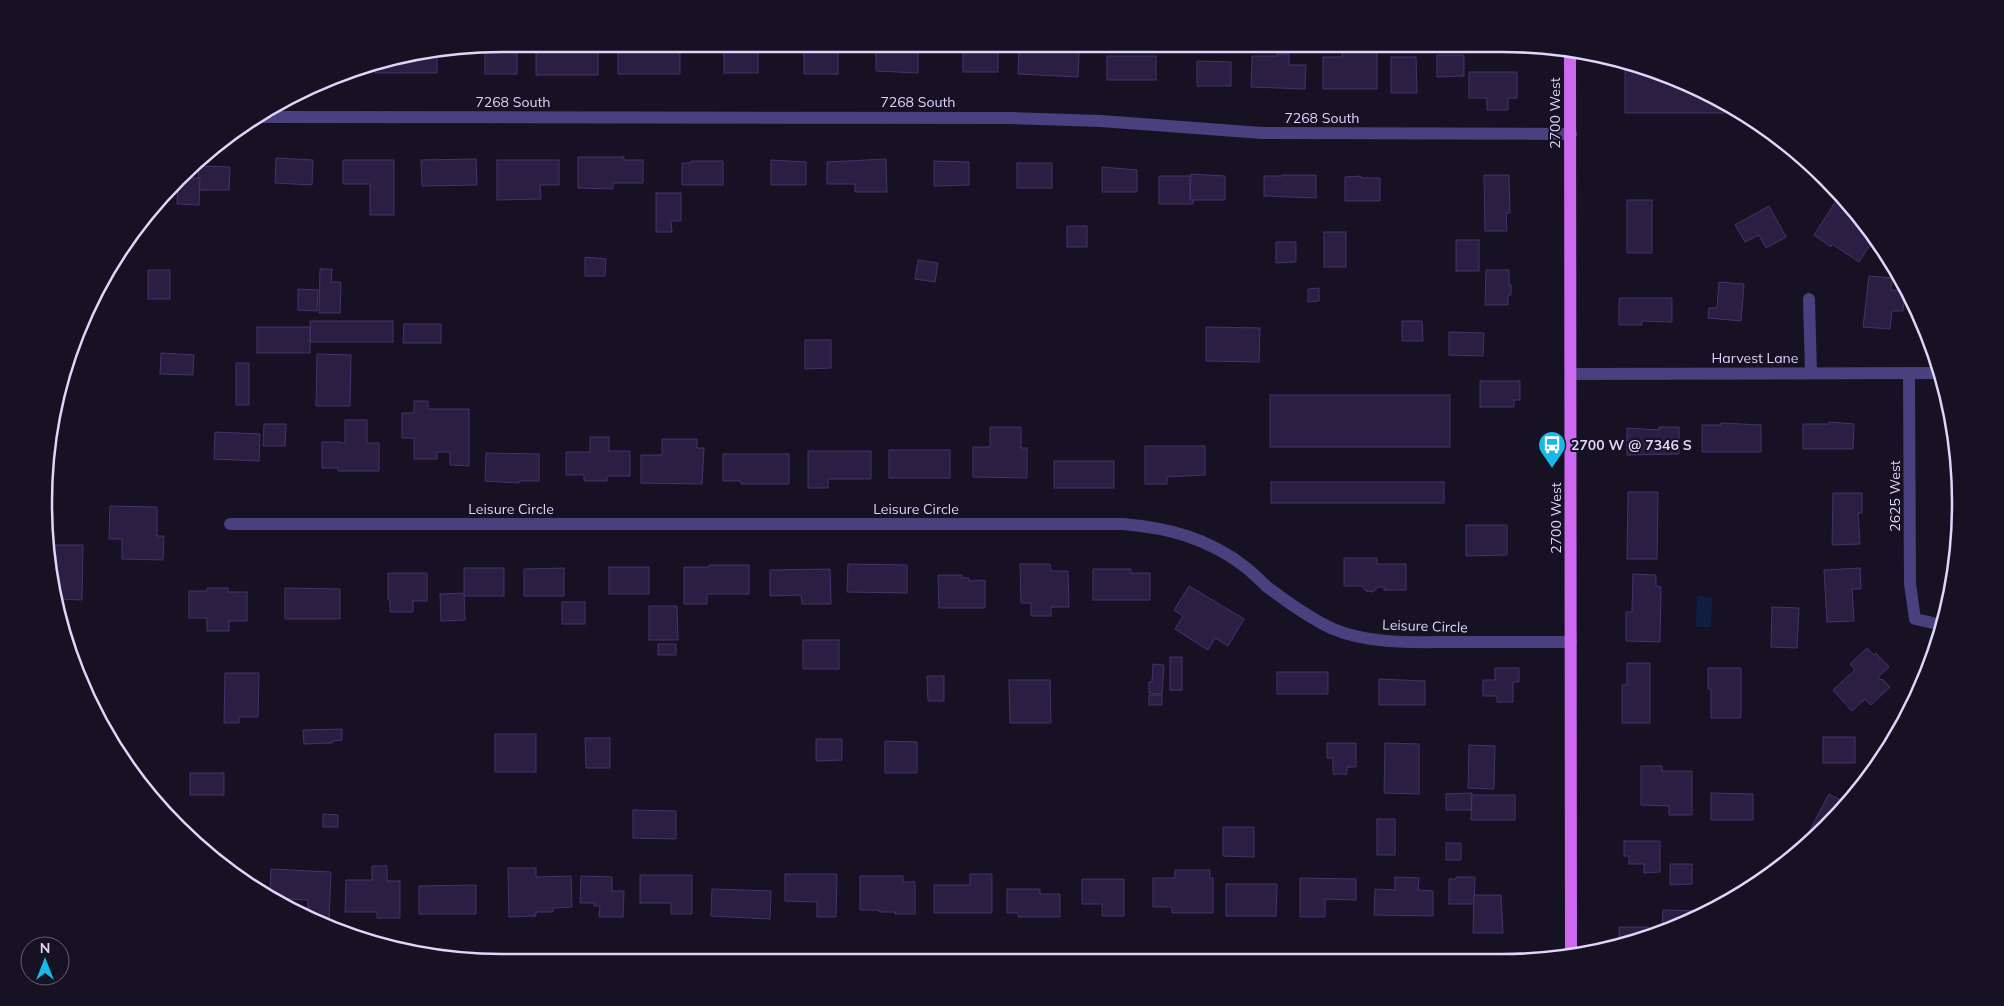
<svg xmlns="http://www.w3.org/2000/svg" width="2004" height="1006" viewBox="0 0 2004 1006" font-family="Mulish,sans-serif">
	<rect width="100%" height="100%" fill="#161123"/>
	<path fill="#111e42" d="M1697,596L1712,597L1711,627H1696Z"/>
	<g fill="#2a1f42" stroke="#45336c">
		<path d="M503,44H517V74H485V47Z"/>
		<path d="M536,44H568V50H598V75H536Z"/>
		<path d="M618,44H650V49H680V74H618Z"/>
		<path d="M1031,44H1047V50L1079,52L1078,77L1018,74L1019,51L1027,52V49H1031Z"/>
		<rect x="724" y="48" width="34" height="25"/>
		<rect x="963" y="48" width="35" height="24"/>
		<rect x="804" y="49" width="34" height="25"/>
		<path d="M876,49H918V73L876,71Z"/>
		<path d="M1342,49H1377V89H1323V57H1342Z"/>
		<path d="M1277,54H1289V65H1306L1305,89L1251,87L1252,56H1277Z"/>
		<path d="M437,55V73H375V65Z"/>
		<path d="M1437,55H1464V76L1437,77Z"/>
		<rect x="1107" y="56" width="49" height="24"/>
		<path d="M1391,57H1416L1417,93H1391Z"/>
		<path d="M1197,61L1231,62V86H1197Z"/>
		<path d="M1625,61L1704,91L1733,109V113H1625Z"/>
		<path d="M1469,72H1517V98H1508V110H1487V98H1469Z"/>
		<path d="M578,157H624V160H643V183H613V189L578,188Z"/>
		<path d="M276,158L313,160L312,185L275,183Z"/>
		<path d="M476,159L477,185L422,186L421,160Z"/>
		<path d="M886,159L887,192H855V184H827V162Z"/>
		<path d="M343,160H394V215H370V184H343Z"/>
		<path d="M497,160H559V185H540L541,199L497,200Z"/>
		<path d="M771,160L806,162V185H771Z"/>
		<path d="M691,161H723V185H682V163H691Z"/>
		<path d="M934,161L969,162V185L934,186Z"/>
		<rect x="1017" y="163" width="35" height="25"/>
		<path d="M198,166L230,167L229,190H199Z"/>
		<path d="M1102,167L1137,170V192H1102Z"/>
		<path d="M1191,174L1225,176V200H1190Z"/>
		<path d="M1282,175H1316V198L1264,196V176H1282Z"/>
		<path d="M1484,175H1509L1510,213H1506L1507,231H1485Z"/>
		<path d="M1159,176H1190V200H1193V204H1159Z"/>
		<path d="M1361,176V178H1380V201H1345V177Z"/>
		<path d="M182,178H200L199,205L177,204L178,182Z"/>
		<path d="M656,193H681V221H671L672,232H656Z"/>
		<rect x="1627" y="200" width="25" height="53"/>
		<path d="M1836,201L1856,214L1865,227L1862,231L1874,239L1859,262L1832,244L1831,247L1814,235Z"/>
		<path d="M1769,206L1786,237L1766,248L1759,235L1745,242L1735,225Z"/>
		<rect x="1067" y="226" width="20" height="21"/>
		<rect x="1324" y="232" width="22" height="35"/>
		<rect x="1456" y="240" width="23" height="31"/>
		<path d="M1276,242H1296V262L1276,263Z"/>
		<path d="M585,257L606,259L605,276H585Z"/>
		<path d="M918,260L938,263L935,282L915,279Z"/>
		<path d="M320,269H332L331,282H341L340,313H319Z"/>
		<rect x="148" y="270" width="22" height="29"/>
		<path d="M1486,270H1509V285H1511V295H1508V305H1485Z"/>
		<path d="M1869,276L1892,278L1891,290L1905,291L1903,311H1892L1890,329L1863,327Z"/>
		<path d="M1719,282L1744,284L1741,321L1708,318L1709,308H1717Z"/>
		<path d="M1319,288V301L1308,302V289Z"/>
		<path d="M298,289L318,290L317,311L298,310Z"/>
		<path d="M1619,298H1672V322L1642,321V325H1619Z"/>
		<rect x="310" y="321" width="83" height="21"/>
		<path d="M1402,321H1422L1423,341H1402Z"/>
		<path d="M404,324H441V343H403Z"/>
		<rect x="257" y="327" width="53" height="26"/>
		<path d="M1206,327L1260,328L1259,362L1206,361Z"/>
		<path d="M1449,332L1484,333L1483,356L1449,355Z"/>
		<path d="M805,340H831V368L805,369Z"/>
		<path d="M161,353L194,355L193,375L160,374Z"/>
		<path d="M317,354L351,355L350,406H316Z"/>
		<rect x="236" y="363" width="13" height="42"/>
		<path d="M1480,381H1520V400H1514V407H1480Z"/>
		<rect x="1270" y="395" width="180" height="52"/>
		<path d="M414,401H428V409H469V466L450,465V452H437V459H414V438H402V413H414Z"/>
		<path d="M345,420H367V443H379V471H338V468H322V442H341V443H345Z"/>
		<path d="M1829,422L1854,424L1853,449H1803V424H1829Z"/>
		<path d="M1721,423L1761,425V452H1702V425H1721Z"/>
		<path d="M1950,423L1956,443L1957,474H1951Z"/>
		<path d="M264,424H286L285,446H263Z"/>
		<path d="M990,427H1021V448H1027V478L973,477V447H990Z"/>
		<path d="M1659,427H1679V454L1627,455V428L1659,430Z"/>
		<path d="M215,432L260,434L259,461L214,459Z"/>
		<path d="M590,437H609V451H630V476H607V481H584V475H566V452H590Z"/>
		<path d="M662,439H697V448H704L702,484L641,483V455H662Z"/>
		<path d="M1145,446H1205V475L1167,477V484H1145Z"/>
		<rect x="889" y="450" width="61" height="28"/>
		<path d="M808,451H871V479H828V488H808Z"/>
		<path d="M486,453L539,454V481H519V483L485,481Z"/>
		<path d="M723,454H789V484H741V481H723Z"/>
		<rect x="1054" y="461" width="60" height="27"/>
		<rect x="1271" y="482" width="173" height="21"/>
		<path d="M1628,492H1658L1657,559H1627Z"/>
		<path d="M1833,493H1862V513H1858L1860,544L1832,545Z"/>
		<path d="M110,506L157,507V536H164L163,560L122,559V539H109Z"/>
		<path d="M1466,525H1507V555L1466,556Z"/>
		<path d="M1951,529H1959V533L1951,581Z"/>
		<path d="M53,545H83L82,600L59,599L52,578Z"/>
		<path d="M1344,558H1377V564H1406V590H1384V587H1378L1373,592L1366,591L1362,586H1344Z"/>
		<path d="M848,564L907,565V593L847,592Z"/>
		<path d="M1020,564H1050L1051,571H1068L1069,607H1051V616H1031V603H1021Z"/>
		<path d="M709,565H749V594H707V604H684V567H709Z"/>
		<rect x="609" y="567" width="40" height="27"/>
		<rect x="464" y="568" width="40" height="28"/>
		<path d="M564,568V596H524V569Z"/>
		<path d="M1860,568L1861,589H1852L1854,621L1827,622L1824,570Z"/>
		<path d="M830,569L831,604H802L801,595L770,596V570Z"/>
		<path d="M1093,569H1131V573H1150V600H1093Z"/>
		<path d="M388,573H427V601H413V612H390V600H388Z"/>
		<path d="M1633,574L1656,575V586L1661,587L1660,642L1626,641V612H1632Z"/>
		<path d="M938,575H962V578H969V581L985,580V608H939Z"/>
		<path d="M1189,586L1244,619L1228,646L1215,638L1208,650L1175,629L1183,616L1174,610Z"/>
		<path d="M207,588H228V592H247V621H229V631H207V618H189V591H207Z"/>
		<path d="M285,588L340,589V619H285Z"/>
		<path d="M464,593L465,620L441,621L440,594Z"/>
		<rect x="562" y="602" width="23" height="22"/>
		<path d="M649,606H677L678,640H649Z"/>
		<path d="M1772,607L1799,608L1797,648L1771,647Z"/>
		<rect x="803" y="640" width="36" height="29"/>
		<rect x="658" y="644" width="18" height="11"/>
		<path d="M1867,648L1874,655L1876,653L1889,667L1878,677L1881,680L1882,679L1890,687L1871,705L1865,699L1852,711L1833,690L1855,670L1850,664Z"/>
		<rect x="1170" y="657" width="12" height="33"/>
		<path d="M1627,663H1650V723H1622V685H1627Z"/>
		<path d="M1153,664L1164,665L1162,694L1149,693V682H1152Z"/>
		<path d="M1495,668H1519V682H1513V702H1497V696H1483V680H1495Z"/>
		<path d="M1708,668H1741V718H1711V689H1708Z"/>
		<rect x="1277" y="672" width="51" height="22"/>
		<path d="M225,673H259L258,717H239V723H224Z"/>
		<path d="M927,676H944V701H928Z"/>
		<path d="M1379,679L1425,681V705H1379Z"/>
		<path d="M1009,680H1050L1051,723H1010Z"/>
		<rect x="1149" y="695" width="13" height="10"/>
		<path d="M342,729V740L332,741V743L304,744L303,730Z"/>
		<rect x="495" y="734" width="41" height="38"/>
		<rect x="1823" y="737" width="32" height="26"/>
		<path d="M585,738H610V768H586Z"/>
		<path d="M816,739H842V760L816,761Z"/>
		<path d="M885,741L917,742V773H885Z"/>
		<path d="M1327,743H1356V767H1347V774H1333V758H1327Z"/>
		<path d="M1385,743L1419,744V794L1384,793Z"/>
		<path d="M1469,745L1495,746L1494,789L1468,788Z"/>
		<path d="M1641,766H1662V771H1692V815H1669V806L1641,805Z"/>
		<rect x="190" y="773" width="34" height="22"/>
		<path d="M1472,793L1471,810H1446V794Z"/>
		<path d="M1711,793L1753,794V820H1711Z"/>
		<path d="M1829,794L1848,804L1805,844L1803,843Z"/>
		<path d="M1472,795H1515V820H1471Z"/>
		<path d="M633,810L676,811V839L633,838Z"/>
		<path d="M323,814L338,815V827H323Z"/>
		<rect x="1377" y="819" width="18" height="36"/>
		<path d="M1223,827H1254V857L1223,856Z"/>
		<path d="M1624,841H1660V872L1644,873V864H1629V856H1624Z"/>
		<rect x="1446" y="843" width="15" height="17"/>
		<path d="M1670,864H1692V884L1670,885Z"/>
		<path d="M372,866H387V881H400V918H377V912H345L346,880H372Z"/>
		<path d="M508,868H536V877L571,876L572,907L553,908V912H536V916L509,917Z"/>
		<path d="M271,869L331,872L329,921L315,920L308,918V900L276,898L270,894Z"/>
		<path d="M1175,870H1210V878H1213V913H1172V907H1153V878H1175Z"/>
		<path d="M785,874H837L836,917H817V902L785,901Z"/>
		<path d="M970,874H992V913H934V885H970Z"/>
		<path d="M640,875H692V914H671V903H640Z"/>
		<path d="M581,876L612,877V891H624L623,917H599L600,906H594V903H580Z"/>
		<path d="M860,876H903V882H915V914H895V912H879V910H860Z"/>
		<path d="M1395,877L1419,878L1418,890L1433,891V916L1374,915L1375,889L1395,890Z"/>
		<path d="M1456,877H1475L1474,904H1449V879H1456Z"/>
		<path d="M1300,878L1356,879V900L1325,899V917H1300Z"/>
		<path d="M1082,879H1124V916H1102V904H1082Z"/>
		<path d="M1226,884H1277L1276,916H1226Z"/>
		<path d="M476,885V914H419V886Z"/>
		<path d="M712,889L771,891L770,919L711,916Z"/>
		<path d="M1007,889H1040V894H1060V917H1018V913H1007Z"/>
		<path d="M1474,895H1501L1503,933H1473Z"/>
		<path d="M1663,910L1705,911L1676,927L1662,931Z"/>
		<path d="M1619,927H1649V935L1619,943Z"/>
	</g>
	<g fill="none" stroke-linecap="round" stroke-linejoin="round">
		<g stroke="#4a407d" stroke-width="12">
			<path d="M264,117L1011,118L1101,121L1262,133L1571,134"/>
			<path d="M1809,299L1811,373"/>
			<path d="M1909,373L1910,584L1915,619L1943,625"/>
			<path d="M1571,374L1940,373"/>
			<path d="M230,524H1123C1169,528 1207,538 1244,566C1252,572 1259,579 1266,586C1287,602 1309,618 1333,629C1372,645 1416,642 1457,642C1495,642 1533,642 1571,642"/>
		</g>
		<path stroke="#cd69f0" stroke-width="12" d="M1570,51L1571,956"/>
	</g>
	<defs>
		<symbol id="bus-pin" viewBox="-11 -11 22 30"><path d="M0 17L-7.5 6A9.5 9.5 0 1 1 7.5 6Z" fill="#17b9e6" stroke="#161123"/><path d="M-5-6H5V4H4V6H2V4H-2V6H-4V4H-5ZM-3.5-4V0h7V-4ZM-3.5 1.2v1.5H-2V1.2ZM2 1.2v1.5H3.5V1.2Z" fill="#fff"/></symbol>
	</defs>
	<g fill-rule="evenodd">
		<use href="#bus-pin" x="1536" y="429" width="32" height="43"/>
	</g>
	<g text-anchor="middle" dominant-baseline="central" stroke-width="4" stroke-linejoin="round" paint-order="stroke">
		<g font-size="14" fill="#dfd7fb" stroke="#161123">
			<text x="513" y="102">7268 South</text>
			<text x="918" y="102">7268 South</text>
			<text transform="translate(1555 113) rotate(-90)">2700 West</text>
			<text x="1322" y="118">7268 South</text>
			<text x="1755" y="358">Harvest Lane</text>
			<text transform="translate(1895 496) rotate(-90)">2625 West</text>
			<text x="511" y="509">Leisure Circle</text>
			<text x="916" y="509">Leisure Circle</text>
			<text transform="translate(1556 518) rotate(-90)">2700 West</text>
			<text transform="translate(1425 626) rotate(2)">Leisure Circle</text>
		</g>
		<g font-size="14" font-weight="bold" fill="#dfd7fb" stroke="#161123" text-anchor="start">
			<text x="1571" y="445">2700 W @ 7346 S</text>
		</g>
	</g>
	<path d="M0 0H2004V1006H0ZM502 52H1502A450 450 0 0 1 1952 502V504A450 450 0 0 1 1502 954H502A450 450 0 0 1 52 504V502A450 450 0 0 1 502 52Z" fill="#161123" fill-rule="evenodd"/>
	<path fill="none" stroke="#dfd7fb" stroke-width="2.5" d="M502 52H1502A450 450 0 0 1 1952 502V504A450 450 0 0 1 1502 954H502A450 450 0 0 1 52 504V502A450 450 0 0 1 502 52Z"/>
	<g transform="translate(45 961)"><circle r="24" fill="#161123" stroke="#666079"/>
	<path d="M0-4L9 19L0 12L-9 19Z" fill="#17b9e6"/>
	<text y="-8" font-size="14" font-weight="bold" text-anchor="middle" fill="#dfd7fb">N</text>
	</g>
</svg>
